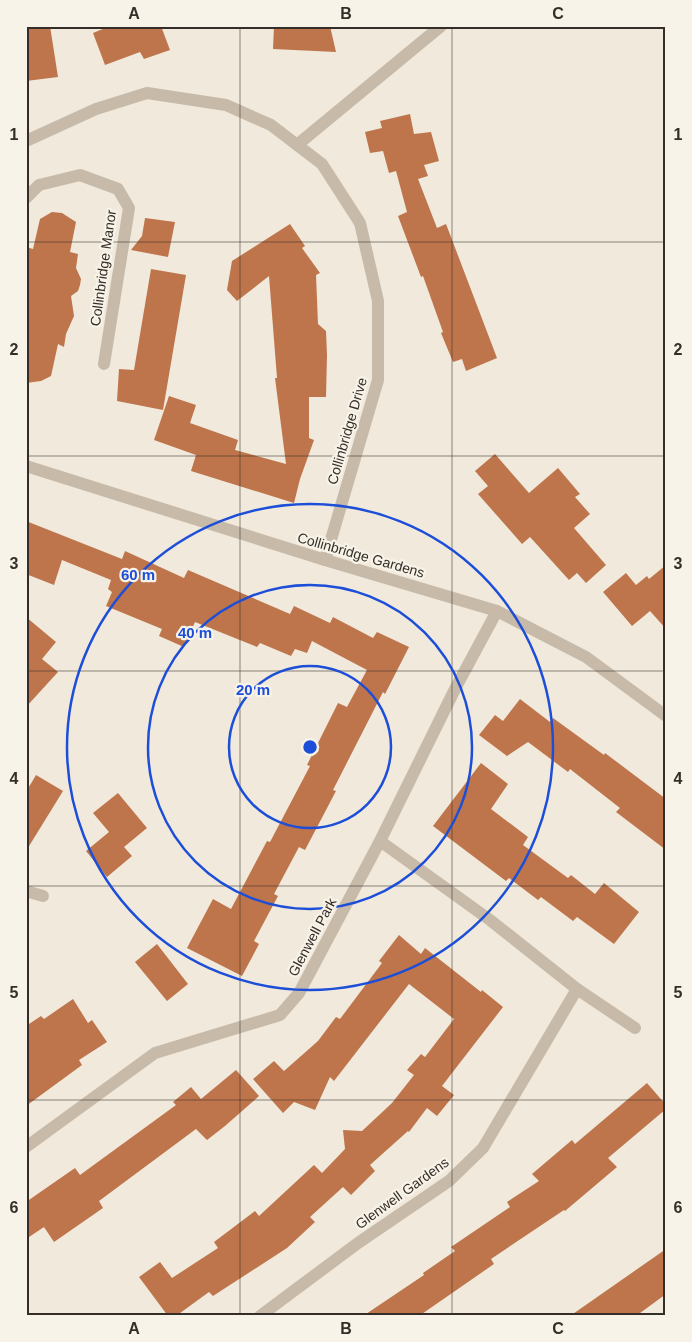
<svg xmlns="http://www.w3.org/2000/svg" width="692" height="1342" viewBox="0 0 692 1342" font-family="Arial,sans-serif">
	<rect width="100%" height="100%" fill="#f0e9dc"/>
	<g fill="#bf754b">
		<path d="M26,26H50L58,77L26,81Z"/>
		<path d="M110,26H161L170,50L144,59L140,52L105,65L93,33Z"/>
		<path d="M274,26H330L336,52L273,49Z"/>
		<path d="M410,114L414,134L431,132L439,161L424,165L428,176L418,179L437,228L446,224L497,358L466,371L462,359L453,362L441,333L443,332L423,276L421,277L398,216L407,212L396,171L389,173L383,151L370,153L365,132L382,128L380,121Z"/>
		<path d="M52,212L62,213L76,222L70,252L78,254L76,268L81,279L80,285L78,291L71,296L74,316L66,334L64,347L58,344L51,376L41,381L26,383V247L33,249L40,219Z"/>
		<path d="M145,218L175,222L168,257L131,250L142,236Z"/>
		<path d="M290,224L305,246L302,248L320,273L316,275L318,324L326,331L327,355L326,397H309V438L314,440L300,479L294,503L191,471L196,455L154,440L169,396L196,405L190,423L238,440L235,450L286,464L275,378H277L269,276L237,301L227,290L232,261Z"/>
		<path d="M151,269L186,275L163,410L117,401L119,369L134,370Z"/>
		<path d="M495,454L529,493L558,468L580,494L575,497L590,514L574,528L606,565L586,583L577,573L569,580L530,537L522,544L478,494L488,486L475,471Z"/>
		<path d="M26,521L122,559L125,551L184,578L188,570L290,614L294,606L330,623L333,617L373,638L377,632L409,647L385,694L383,692L333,790L336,791L305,850L299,847L274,894L278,896L254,941L259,944L242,976L187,948L213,899L231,909L267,841L270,842L310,766L307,765L338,703L347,707L367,670L312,641L307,653L295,649L291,656L260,643L257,647L195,622L184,647L159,636L162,629L106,606L112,592L108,589L111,580L62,560L54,585L26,574Z"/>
		<path d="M666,565V629L650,611L632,626L603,592L626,573L636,585L647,576L649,579Z"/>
		<path d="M26,617L56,642L42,659L58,672L26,707Z"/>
		<path d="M520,699L550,722L553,718L604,755L605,753L666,799V850L616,812L620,808L570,769L568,772L528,742L507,756L479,735L495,715L503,721Z"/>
		<path d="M481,763L508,784L491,809L528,837L523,845L568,878L571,875L595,894L604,883L639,912L614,944L577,917L573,921L541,897L538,900L509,878L506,881L433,826Z"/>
		<path d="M36,775L63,791L26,851V792Z"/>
		<path d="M118,793L147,828L124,847L132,856L107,877L86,851L109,832L93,813Z"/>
		<path d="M399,935L421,954L425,948L481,992L482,990L503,1007L442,1086L454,1095L437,1116L427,1108L409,1132L408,1131L370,1165L375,1171L351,1195L343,1187L310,1217L315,1222L287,1248L213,1296L209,1292L176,1316H168L139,1277L160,1262L172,1278L218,1248L214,1242L255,1211L259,1216L314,1165L322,1173L345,1149L343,1130L362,1131L392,1103L414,1075L407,1070L421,1054L425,1057L454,1019L409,984L334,1081L330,1077L315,1110L294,1102L283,1113L253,1079L274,1061L284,1071L318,1041L336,1017L340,1019L382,963L379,961Z"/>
		<path d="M157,944L188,984L167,1001L135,962Z"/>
		<path d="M73,999L88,1023L92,1020L107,1042L79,1060L82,1065L26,1106V1026L41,1016L44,1019Z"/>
		<path d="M236,1070L259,1096L225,1126L207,1140L196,1129L99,1201L103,1208L54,1242L44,1227L26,1239V1202L75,1168L80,1175L176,1105L173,1102L191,1087L201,1099Z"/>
		<path d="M647,1083L666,1105V1109L608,1158L617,1167L565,1211L564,1210L491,1259L494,1264L419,1316H363L424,1275L423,1273L455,1251L451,1247L510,1207L507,1202L539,1181L532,1174L572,1140L575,1144Z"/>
		<path d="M666,1249V1294L636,1316H570Z"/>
	</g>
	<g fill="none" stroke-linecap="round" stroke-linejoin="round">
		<g stroke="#c8baa8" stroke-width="12">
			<path d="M26,141L96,109L147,93L226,105L271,125L322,164L360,223L378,301V380L325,560"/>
			<path d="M297,145L441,26"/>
			<path d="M26,198L39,185L80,175L118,189L129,208L104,364"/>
			<path d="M26,466L325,560L497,611L586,657L666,716"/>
			<path d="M380,841L490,920L577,989L635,1028"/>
			<path d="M26,891L43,896"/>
			<path d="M26,1147L155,1053L280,1015L299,993L380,841L455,689L497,611"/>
			<path d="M260,1316L358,1243L449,1181L483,1148L577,989"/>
		</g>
	</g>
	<path fill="none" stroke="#352e28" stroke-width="1" stroke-opacity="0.55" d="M240,26V1316M452,26V1316M26,242H666M26,456H666M26,671H666M26,886H666M26,1100H666"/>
	<g fill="none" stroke="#1d4ed8" stroke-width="2.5">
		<circle cx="310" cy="747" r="81"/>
		<circle cx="310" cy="747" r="162"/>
		<circle cx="310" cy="747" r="243"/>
	</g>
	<g text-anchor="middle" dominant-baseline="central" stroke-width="4.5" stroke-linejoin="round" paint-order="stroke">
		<g font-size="14" fill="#352e28" stroke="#f8f3e8">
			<text transform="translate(103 268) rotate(-82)">Collinbridge Manor</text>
			<text transform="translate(347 431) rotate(-74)">Collinbridge Drive</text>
			<text transform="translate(361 555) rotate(16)">Collinbridge Gardens</text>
			<text transform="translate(312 937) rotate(-62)">Glenwell Park</text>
			<text transform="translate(402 1193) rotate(-36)">Glenwell Gardens</text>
		</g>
	</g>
	<circle cx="310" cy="747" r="8" fill="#1d4ed8" stroke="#f8f3e8" stroke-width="2.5"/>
	<g font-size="15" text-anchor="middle" font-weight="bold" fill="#1d4ed8" stroke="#f8f3e8" stroke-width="4.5" stroke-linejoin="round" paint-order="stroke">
		<text x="138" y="580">60 m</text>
		<text x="195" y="638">40 m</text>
		<text x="253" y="695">20 m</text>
	</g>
	<rect width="692" height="1342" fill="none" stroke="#f8f3e8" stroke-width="55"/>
	<rect x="28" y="28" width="636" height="1286" fill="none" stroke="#352e28" stroke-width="2"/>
	<g font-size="16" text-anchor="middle" font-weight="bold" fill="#352e28">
		<text x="134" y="19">A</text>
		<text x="346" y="19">B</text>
		<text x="558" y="19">C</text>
		<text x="14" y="140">1</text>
		<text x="678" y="140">1</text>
		<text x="14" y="355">2</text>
		<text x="678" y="355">2</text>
		<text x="14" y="569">3</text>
		<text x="678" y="569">3</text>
		<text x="14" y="784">4</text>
		<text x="678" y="784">4</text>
		<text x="14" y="998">5</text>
		<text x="678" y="998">5</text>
		<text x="14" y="1213">6</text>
		<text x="678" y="1213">6</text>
		<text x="134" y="1334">A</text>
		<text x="346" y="1334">B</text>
		<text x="558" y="1334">C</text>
	</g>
</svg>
